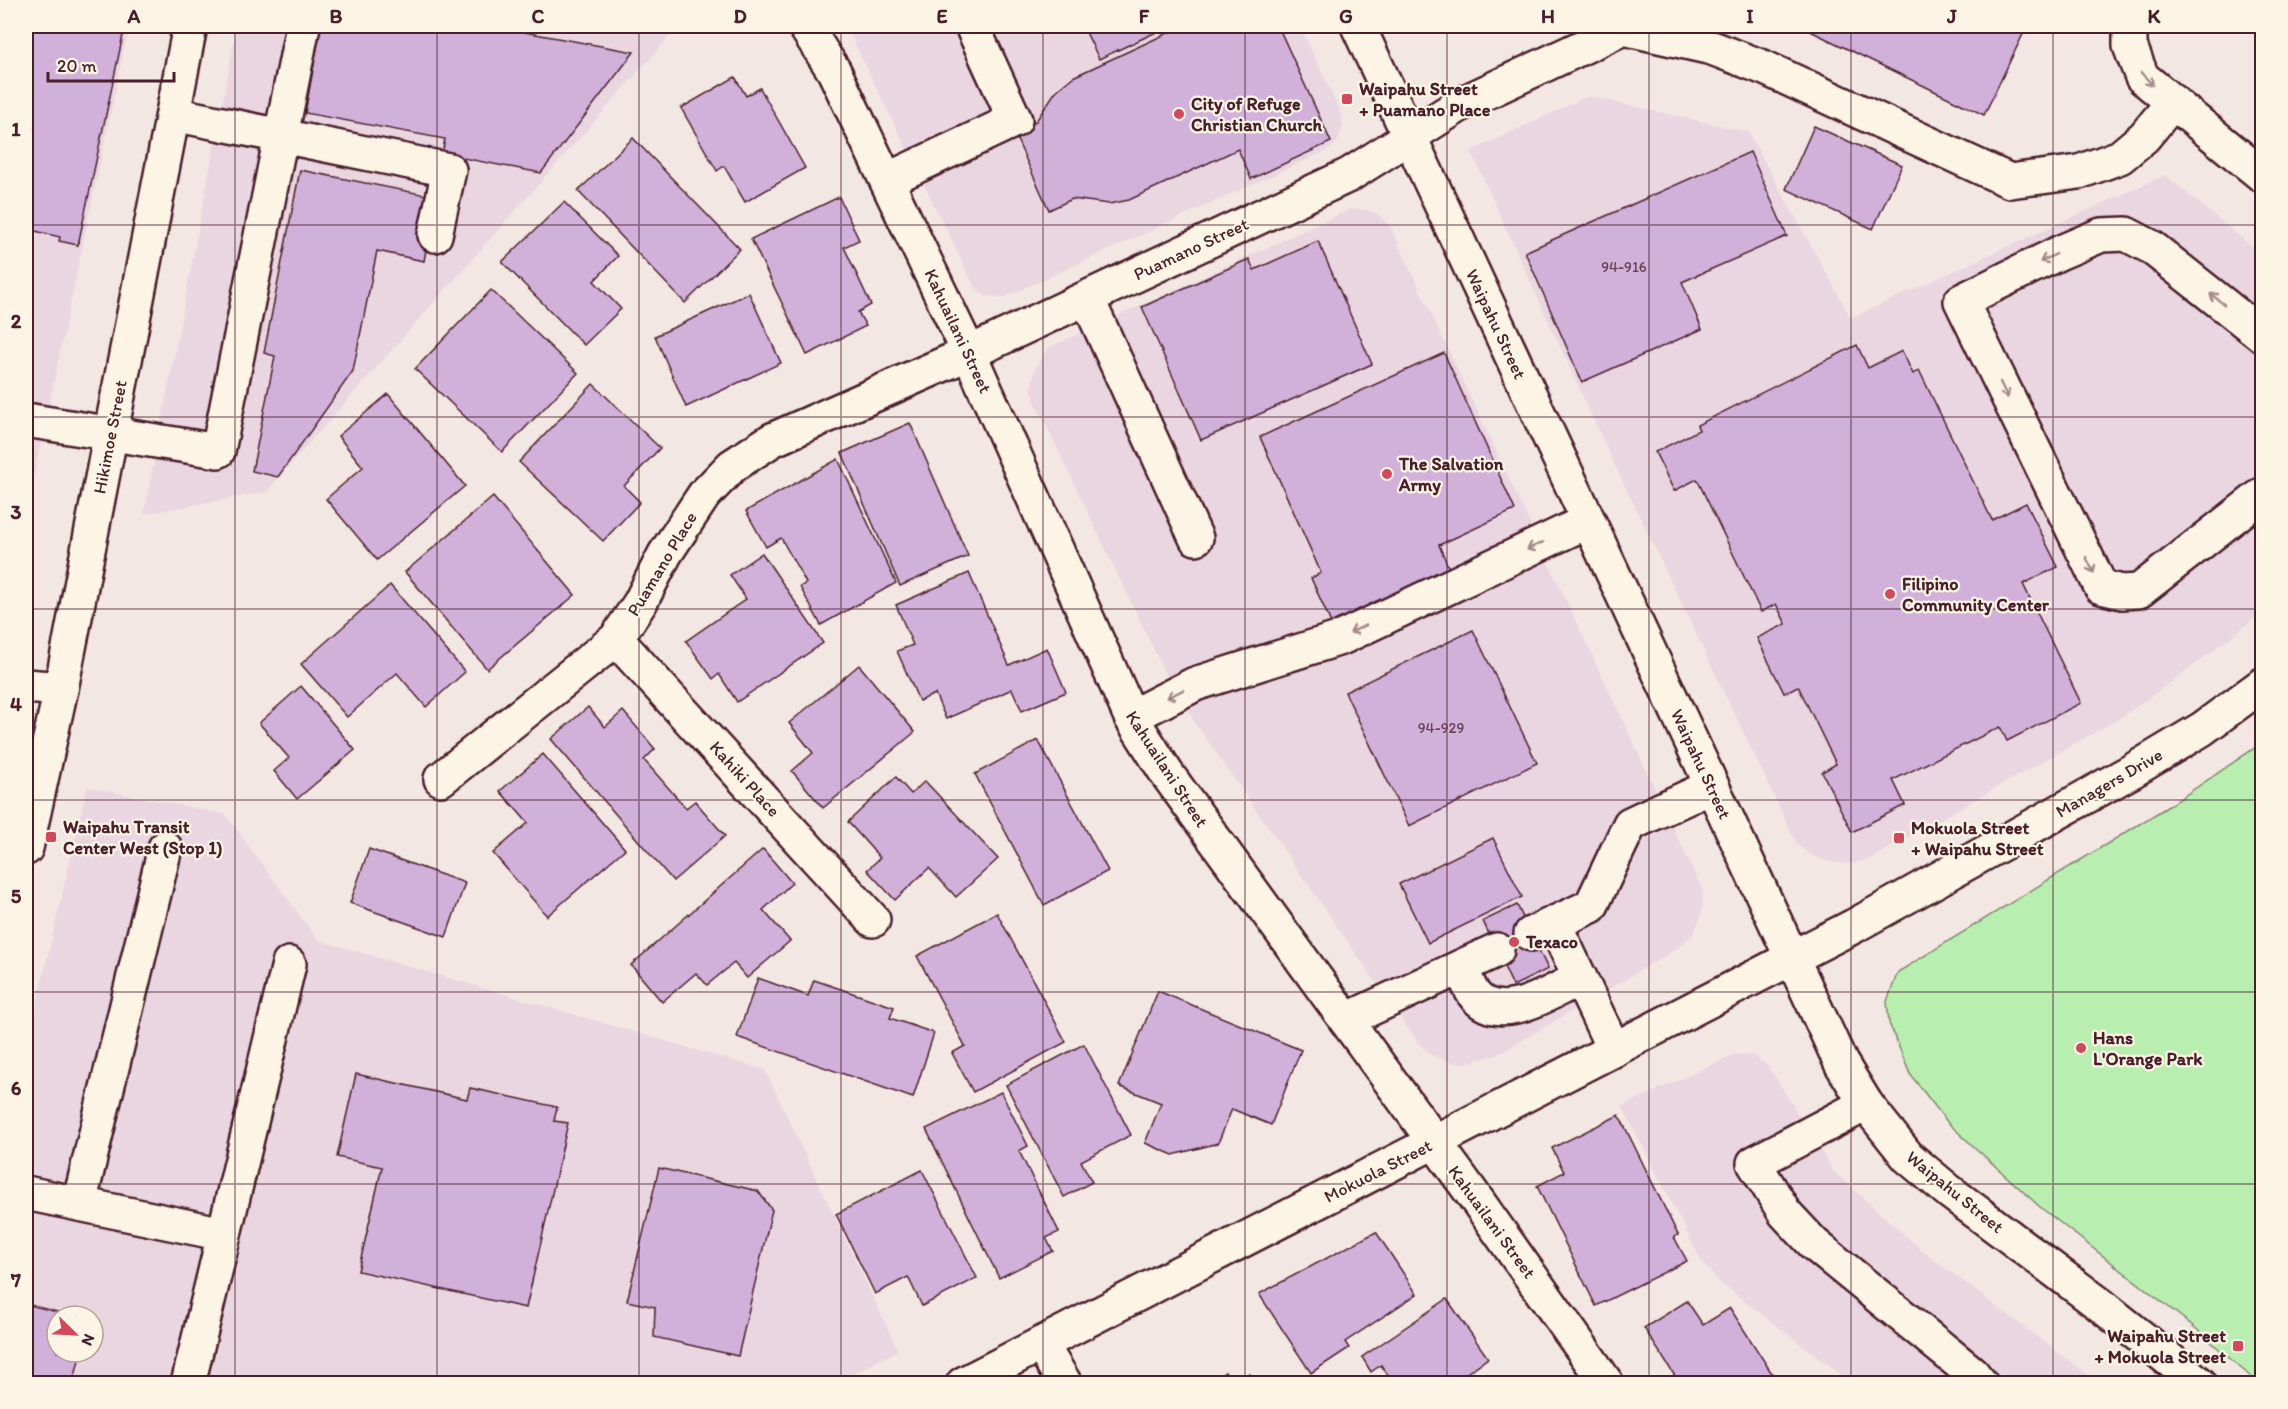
<svg xmlns="http://www.w3.org/2000/svg" width="2288" height="1409" viewBox="0 0 2288 1409" font-family="Itim,sans-serif">
	<rect width="100%" height="100%" fill="#f3e7e3"/>
	<filter id="ink" filterUnits="userSpaceOnUse"><feTurbulence type="fractalNoise" baseFrequency=".0167" numOctaves="2"/><feDisplacementMap in="SourceGraphic" scale="12" xChannelSelector="R" yChannelSelector="G"/><feConvolveMatrix kernelMatrix="1 2 1 2 8 2 1 2 1" color-interpolation-filters="sRGB"/></filter>
	<g filter="url(#ink)">
		<g fill="#e9d6e0" fill-rule="evenodd">
			<path d="M26,26H129L26,513Z"/>
			<path d="M237,26H679L266,492L144,514Z"/>
			<path d="M846,26H1300L1340,111L1343,125L1338,141L1330,149L1003,298L985,296L974,286Z"/>
			<path d="M1588,96L1748,132L1851,318L2165,175L2262,255V613L2189,669L2122,717L1868,860L1847,864L1825,861L1810,855L1797,844L1599,432L1471,151Z"/>
			<path d="M1351,209L1366,210L1377,214L1390,226L1702,889L1703,906L1700,918L1694,933L1678,948L1497,1055L1462,1064L1447,1061L1432,1055L1419,1044L1194,721L1165,673L1035,402L1031,387L1034,373L1040,359L1050,347Z"/>
			<path d="M87,787L225,814L318,940L765,1070L898,1350L835,1384H26V1050ZM57,1316H93V1352H57Z"/>
			<path d="M1735,1054L1754,1056L1769,1067L1833,1171L1925,1253L2099,1383H1852L1718,1281L1702,1262L1622,1106Z"/>
		</g>
		<path fill="#b8efb1" stroke="#81876e" stroke-width="1.5" d="M2262,743V1383L2259,1384L2193,1326L2040,1207L1948,1123L1910,1074L1889,1023L1887,1001L1898,972L2172,804Z"/>
		<g fill="#d1b0da" stroke="#4a1f2b" stroke-width="1.5">
			<path d="M26,26H125L78,245L59,241L60,237L31,230L26,259Z"/>
			<path d="M321,26H492L634,52L541,173L442,154L445,139L305,113Z"/>
			<path d="M1083,26H1169L1099,59Z"/>
			<path d="M1183,26H1278L1331,142L1251,179L1238,149L1129,200L1109,204L1072,199L1049,210L1013,131L1036,121L1056,91L1073,77Z"/>
			<path d="M1800,26H2027L1984,115Z"/>
			<path d="M735,77L746,96L760,88L805,168L745,202L724,166L717,171L681,108Z"/>
			<path d="M1814,126L1902,165L1873,229L1786,189Z"/>
			<path d="M633,138L740,249L685,303L578,191Z"/>
			<path d="M1750,152L1787,236L1682,282L1702,329L1582,382L1525,252Z"/>
			<path d="M300,170L436,197L424,261L377,251L353,371L278,477L252,471L275,356L264,353Z"/>
			<path d="M839,197L859,240L844,247L871,305L858,312L866,326L807,355L751,239Z"/>
			<path d="M564,202L618,256L594,281L621,309L584,345L502,262Z"/>
			<path d="M1318,241L1372,364L1201,440L1142,307L1249,259L1254,270Z"/>
			<path d="M491,290L578,373L502,452L415,369Z"/>
			<path d="M749,293L781,363L686,407L655,336Z"/>
			<path d="M1857,345L1868,368L1902,351L1913,374L1919,370L1992,520L2026,503L2058,567L2023,584L2081,703L2007,741L2000,727L1893,780L1905,805L1852,832L1822,772L1836,764L1798,686L1784,693L1757,638L1786,624L1776,604L1761,612L1697,479L1674,491L1655,452L1699,430L1697,425Z"/>
			<path d="M1444,353L1515,510L1439,545L1453,578L1335,632L1311,578L1321,573L1260,437Z"/>
			<path d="M593,384L660,448L624,486L640,502L603,541L519,462Z"/>
			<path d="M388,394L465,486L377,560L326,499L363,467L338,436Z"/>
			<path d="M910,423L968,556L900,586L842,453Z"/>
			<path d="M838,459L896,583L821,625L800,587L806,583L781,538L766,547L746,511Z"/>
			<path d="M493,497L575,595L487,669L405,572Z"/>
			<path d="M762,553L823,643L737,702L719,674L713,679L686,641L746,599L730,575Z"/>
			<path d="M969,573L1009,665L1047,648L1066,692L1022,711L1012,689L946,719L935,694L919,701L897,651L913,645L896,605Z"/>
			<path d="M390,585L465,672L426,707L397,673L347,717L301,664Z"/>
			<path d="M1473,630L1537,763L1409,826L1345,692Z"/>
			<path d="M859,665L915,732L823,808L792,771L813,753L789,723Z"/>
			<path d="M301,686L355,750L297,799L274,771L289,758L259,723Z"/>
			<path d="M588,707L605,727L623,711L655,749L644,760L686,808L695,801L725,836L673,881L551,739Z"/>
			<path d="M1038,740L1108,871L1044,905L975,774Z"/>
			<path d="M543,754L625,849L547,916L493,853L528,823L500,791Z"/>
			<path d="M896,777L911,794L925,781L998,859L956,897L929,868L895,900L867,870L880,858L848,822Z"/>
			<path d="M1493,838L1522,897L1428,943L1399,884Z"/>
			<path d="M369,849L465,883L446,937L350,903Z"/>
			<path d="M763,849L792,883L763,910L790,941L747,978L734,963L707,985L696,973L662,1002L631,965Z"/>
			<path d="M1517,905L1548,969L1513,986L1483,921Z"/>
			<path d="M997,913L1066,1042L973,1092L952,1053L965,1046L917,956Z"/>
			<path d="M758,978L808,996L814,980L894,1007L890,1018L934,1033L913,1098L737,1037Z"/>
			<path d="M1158,991L1301,1050L1271,1125L1232,1109L1218,1143L1173,1155L1145,1143L1161,1103L1119,1086Z"/>
			<path d="M1084,1044L1131,1135L1081,1161L1092,1182L1064,1197L1006,1085Z"/>
			<path d="M356,1074L467,1099L470,1088L557,1107L554,1121L568,1123L526,1308L358,1271L382,1167L337,1157Z"/>
			<path d="M1001,1092L1028,1146L1019,1151L1059,1232L1046,1238L1053,1251L999,1278L926,1129Z"/>
			<path d="M1619,1115L1678,1235L1674,1237L1687,1261L1596,1306L1537,1186L1564,1172L1552,1148Z"/>
			<path d="M659,1168L758,1191L772,1210L738,1356L654,1337L655,1307L627,1301Z"/>
			<path d="M922,1170L977,1278L922,1306L908,1277L875,1294L836,1214Z"/>
			<path d="M1376,1232L1417,1294L1345,1342L1349,1348L1311,1373L1259,1294Z"/>
			<path d="M1447,1299L1488,1358L1451,1384H1394L1381,1365L1371,1372L1362,1357Z"/>
			<path d="M1687,1301L1703,1325L1730,1308L1773,1375L1761,1384H1680L1644,1328Z"/>
			<path d="M26,1304L73,1316H57V1352H81L73,1384H26Z"/>
			<path d="M1225,1372L1232,1384H1207Z"/>
			<path d="M1250,1374L1256,1384H1235Z"/>
		</g>
		<g fill="none" stroke-linecap="round" stroke-linejoin="round">
			<defs>
				<g id="minor">
					<path d="M805,26L834,71L969,353L1131,717L1167,774L1479,1203L1607,1384"/>
					<path d="M1358,26L1841,1063L1866,1104L1908,1157L1950,1192L2098,1303L2200,1384"/>
					<path d="M2130,26V46L2142,77L2262,175"/>
					<path d="M173,114L449,170L435,235"/>
					<path d="M887,180L1015,120L972,26"/>
					<path d="M1087,298L1196,538"/>
					<path d="M2262,335L2151,247L2126,234L2101,235L2061,252L1961,301L2101,587L2122,592L2139,591L2262,495"/>
					<path d="M26,420L218,451L303,26"/>
					<path d="M616,639L873,920"/>
					<path d="M26,686L61,689"/>
					<path d="M1131,717L1195,684L1341,638L1588,521"/>
					<path d="M441,779L616,639L640,603L665,554L704,495L732,466L772,440L969,353L1349,175L1461,104L1623,28L1712,48L1765,68L2010,181L2079,172L2120,157L2144,137L2173,102"/>
					<path d="M26,848L61,689L190,26"/>
					<path d="M1554,923L1614,1050"/>
					<path d="M1531,934L1591,906L1630,824L1712,786"/>
					<path d="M1461,967C1465,976 1469,989 1476,997C1502,1025 1553,991 1580,978"/>
					<path d="M1346,1020L1497,950"/>
					<path d="M1866,1104L1754,1163L1785,1213L1814,1244L1972,1373L1981,1384"/>
					<path d="M26,1193L79,1204L165,848"/>
					<path d="M79,1204L224,1234"/>
					<path d="M1041,1344L1065,1384"/>
					<path d="M188,1384L289,964"/>
					<path d="M963,1384L1854,926L2132,771L2202,729L2262,685"/>
				</g>
			</defs>
			<use href="#minor" stroke="#4a1f2b" stroke-width="38"/>
			<use href="#minor" stroke="#fcf5e5" stroke-width="33"/>
		</g>
		<defs><path id="oneway-shaft" d="M-6 0H5M1.5-3L5.5 0L1.5 3" fill="none" stroke-width="1.6" stroke-linecap="round" stroke-linejoin="round" transform="scale(1.5)"/></defs>
		<g stroke="#a38a88">
			<use href="#oneway-shaft" transform="translate(2147 79) rotate(47)"/>
			<use href="#oneway-shaft" transform="translate(2048 258) rotate(154)"/>
			<use href="#oneway-shaft" transform="translate(2217 299) rotate(-142)"/>
			<use href="#oneway-shaft" transform="translate(2004 390) rotate(64)"/>
			<use href="#oneway-shaft" transform="translate(1535 546) rotate(155)"/>
			<use href="#oneway-shaft" transform="translate(2090 565) rotate(64)"/>
			<use href="#oneway-shaft" transform="translate(1358 629) rotate(155)"/>
			<use href="#oneway-shaft" transform="translate(1175 694) rotate(153)"/>
		</g>
	</g>
	<path fill="none" stroke="#4a1f2b" stroke-width="1.5" stroke-opacity="0.55" d="M235,26V1384M437,26V1384M639,26V1384M841,26V1384M1043,26V1384M1245,26V1384M1447,26V1384M1649,26V1384M1851,26V1384M2053,26V1384M26,225H2262M26,417H2262M26,609H2262M26,800H2262M26,992H2262M26,1184H2262"/>
	<g fill="#d1495b" stroke="#fcf5e5" stroke-width="2">
		<rect x="1341" y="93" width="12" height="12" rx="3"/>
		<circle cx="1179" cy="114" r="6"/>
		<circle cx="1387" cy="474" r="6"/>
		<circle cx="1890" cy="594" r="6"/>
		<rect x="45" y="831" width="12" height="12" rx="3"/>
		<rect x="1893" y="832" width="12" height="12" rx="3"/>
		<circle cx="1514" cy="942" r="6"/>
		<circle cx="2081" cy="1048" r="6"/>
		<rect x="2232" y="1340" width="12" height="12" rx="3"/>
	</g>
	<g text-anchor="middle" dominant-baseline="central" stroke-width="4.5" stroke-linejoin="round" paint-order="stroke">
		<g font-size="15" fill="#6c4357">
			<text x="1624" y="267">94-916</text>
			<text x="1441" y="728">94-929</text>
		</g>
		<g font-size="18" font-weight="bold" fill="#4a1f2b" stroke="#fcf5e5" text-anchor="start">
			<text x="1359" y="89">Waipahu Street<tspan x="1359" dy="21">+ Puamano Place</tspan></text>
			<text x="1191" y="104">City of Refuge<tspan x="1191" dy="21">Christian Church</tspan></text>
			<text x="1399" y="464">The Salvation<tspan x="1399" dy="21">Army</tspan></text>
			<text x="1902" y="584">Filipino<tspan x="1902" dy="21">Community Center</tspan></text>
			<text x="63" y="827">Waipahu Transit<tspan x="63" dy="21">Center West (Stop 1)</tspan></text>
			<text x="1911" y="828">Mokuola Street<tspan x="1911" dy="21">+ Waipahu Street</tspan></text>
			<text x="1526" y="942">Texaco</text>
			<text x="2093" y="1038">Hans<tspan x="2093" dy="21">L'Orange Park</tspan></text>
			<text x="2226" y="1336" text-anchor="end">Waipahu Street<tspan x="2226" dy="21">+ Mokuola Street</tspan></text>
		</g>
		<g font-size="18" fill="#4a1f2b" stroke="#fcf5e5">
			<text transform="translate(1191 249) rotate(-25)">Puamano Street</text>
			<text transform="translate(1496 324) rotate(65)">Waipahu Street</text>
			<text transform="translate(958 331) rotate(65)">Kahuailani Street</text>
			<text transform="translate(110 437) rotate(-79)">Hikimoe Street</text>
			<text transform="translate(662 564) rotate(-59)">Puamano Place</text>
			<text transform="translate(1701 764) rotate(65)">Waipahu Street</text>
			<text transform="translate(1167 769) rotate(57)">Kahuailani Street</text>
			<text transform="translate(745 779) rotate(48)">Kahiki Place</text>
			<text transform="translate(2109 783) rotate(-30)">Managers Drive</text>
			<text transform="translate(1378 1171) rotate(-27)">Mokuola Street</text>
			<text transform="translate(1955 1192) rotate(39)">Waipahu Street</text>
			<text transform="translate(1492 1222) rotate(54)">Kahuailani Street</text>
		</g>
	</g>
	<rect width="2288" height="1409" fill="none" stroke="#fcf5e5" stroke-width="66"/>
	<g transform="translate(75 1334) rotate(114)"><circle r="28" fill="#fcf5e5" stroke="#b59f9b" stroke-width="1.5"/>
	<path d="M0-4.5L10 22L0 15L-10 22Z" fill="#d1495b"/>
	<text y="-9" font-size="16" font-weight="bold" text-anchor="middle" fill="#4a1f2b">N</text>
	</g>
	<path d="M48 72v9h126v-9" fill="none" stroke="#4a1f2b" stroke-width="3"/>
	<text x="57" y="72" font-size="18" fill="#4a1f2b" stroke="#fcf5e5" stroke-width="4.5" paint-order="stroke">20 m</text>
	<rect x="33" y="33" width="2222" height="1343" fill="none" stroke="#4a1f2b" stroke-width="2"/>
	<g font-size="20" text-anchor="middle" font-weight="bold" fill="#4a1f2b">
		<text x="134" y="23">A</text>
		<text x="336" y="23">B</text>
		<text x="538" y="23">C</text>
		<text x="740" y="23">D</text>
		<text x="942" y="23">E</text>
		<text x="1144" y="23">F</text>
		<text x="1346" y="23">G</text>
		<text x="1548" y="23">H</text>
		<text x="1750" y="23">I</text>
		<text x="1952" y="23">J</text>
		<text x="2154" y="23">K</text>
		<text x="16" y="136">1</text>
		<text x="16" y="328">2</text>
		<text x="16" y="519">3</text>
		<text x="16" y="711">4</text>
		<text x="16" y="903">5</text>
		<text x="16" y="1095">6</text>
		<text x="16" y="1287">7</text>
	</g>
</svg>
